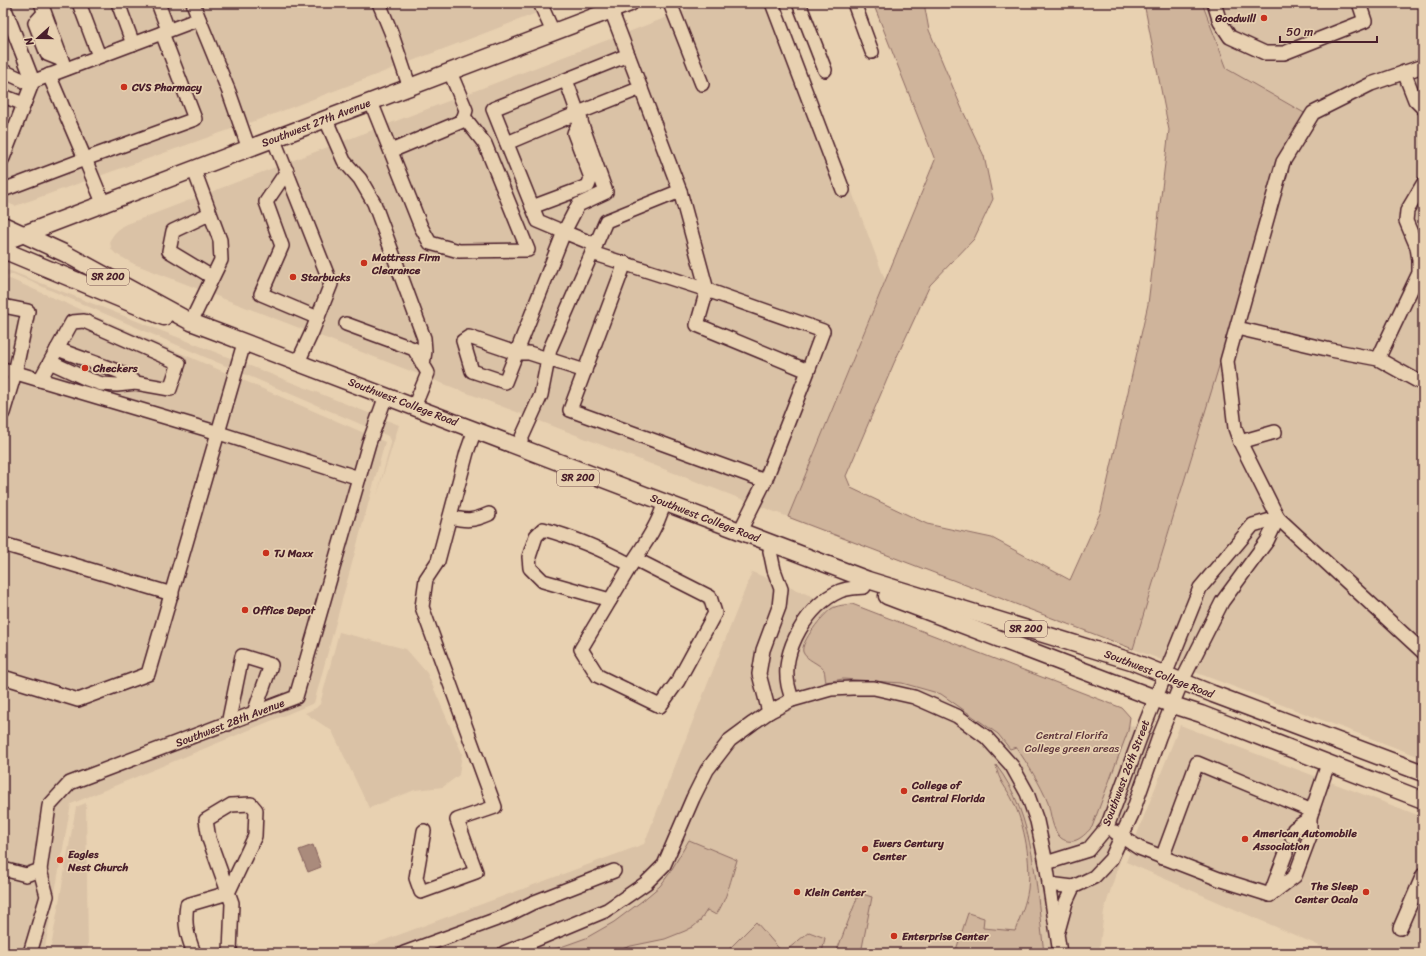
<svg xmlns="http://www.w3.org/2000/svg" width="1426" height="956" viewBox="0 0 1426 956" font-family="Sriracha,sans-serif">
	<rect width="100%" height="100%" fill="#e8d1b1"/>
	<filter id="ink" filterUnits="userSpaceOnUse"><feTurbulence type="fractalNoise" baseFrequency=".025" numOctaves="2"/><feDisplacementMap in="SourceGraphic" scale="8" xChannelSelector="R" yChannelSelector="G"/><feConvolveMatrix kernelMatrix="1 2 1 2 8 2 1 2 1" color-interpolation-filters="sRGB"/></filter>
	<g filter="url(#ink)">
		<g fill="#dac2a6">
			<path d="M3,3H563L274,114L15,206L3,201Z"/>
			<path d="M704,3H781L885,280L788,517L134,264L116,254L111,249L110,240L114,234L122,226Z"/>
			<path d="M1202,3H1423V758L1133,649L1276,179L1306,114L1227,69Z"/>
			<path d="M3,268L399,425L377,495L391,443L388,436L13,274L3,276Z"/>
			<path d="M10,279L385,442L314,703L71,804L44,953H3V282Z"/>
			<path d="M752,572L1159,737L1104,911L1099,953H350L644,844Z"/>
			<path d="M339,632L406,649L427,673L462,753L459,775L443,787L415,790L369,808L332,731L305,713L316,708L320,704Z"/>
			<path d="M1180,725L1423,817V953H1336L1126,862Z"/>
			<path d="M86,803L88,953H50L76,807Z"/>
		</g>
		<g fill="#cfb49b" stroke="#8c6a63">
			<path d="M873,3H924L929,30L962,109L984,156L993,199L974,239L930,285L894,363L846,476L851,488L927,524L992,538L1070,580L1101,511L1148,304L1169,130L1144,3H1202L1227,69L1306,114L1276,179L1133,649L788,517L935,160Z"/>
			<path d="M852,604L1122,708L1130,717L1128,731L1092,827C1084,836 1073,847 1061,838C1052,831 1051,813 1048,803C1040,783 1028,765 1016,747L1010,749L998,734L941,694L902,683L843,679L826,682C825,679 825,673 824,670C819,663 806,660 803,652C800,642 823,615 831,609C837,605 845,605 852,604Z"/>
			<path d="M996,765C1036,817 1036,890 1044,953H955L968,913L984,918L983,928L1015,931C1020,917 1026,903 1028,889C1031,861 1025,826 1013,801C1007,788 998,781 996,765Z"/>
			<path d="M689,840L737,860C731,879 727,899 716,915L707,910L700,921L693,927L685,931L665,939L631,946L609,953H544L586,938L614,922L642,901L660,886L669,874Z"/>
			<path d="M859,893L872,897L861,953H836Z"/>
			<path d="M756,922L783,953H725Z"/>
			<path d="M809,932L825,938L822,953H783Z"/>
		</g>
		<path fill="#aa8b7c" stroke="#84605c" d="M313,845L321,867L308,872L299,850Z"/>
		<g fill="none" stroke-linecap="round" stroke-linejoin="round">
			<defs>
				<g id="minor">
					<path d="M41,3L65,69"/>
					<path d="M79,3L99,56"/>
					<path d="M118,3L133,44"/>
					<path d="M158,3L168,30"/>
					<path d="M379,3L391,32L410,88"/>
					<path d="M540,3L553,32"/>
					<path d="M670,3L702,84"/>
					<path d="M772,3L843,190"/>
					<path d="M799,3L825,70"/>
					<path d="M854,3L872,52"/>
					<path d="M1214,3L1220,22L1230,37L1265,53H1284L1365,21L1359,3"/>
					<path d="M3,4L33,81L3,158"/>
					<path d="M611,10L680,191L707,290"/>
					<path d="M44,13L35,23L47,54L62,60"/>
					<path d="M199,19L229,92L249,149"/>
					<path d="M1423,66L1371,84L1313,113L1283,162L1227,361L1235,428L1240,442L1278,518L1423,652"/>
					<path d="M3,71L29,83L199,19L193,3"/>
					<path d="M1404,72L1415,100L1423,108"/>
					<path d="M566,80L606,192L578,205L564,232L538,221L493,109L628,55"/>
					<path d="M3,96L24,104"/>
					<path d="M371,102L421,227L430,243L459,251L528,250L485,144L464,117"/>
					<path d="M326,120L344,161L360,179L374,203L424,338L425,351L423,365"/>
					<path d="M274,140L331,284L312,332L298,362"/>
					<path d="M507,143L578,113L641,88"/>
					<path d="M391,151L460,122L464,117L466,110L450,72"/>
					<path d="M287,171L266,202L282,246L261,294L318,318"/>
					<path d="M3,190L85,159L49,75"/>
					<path d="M104,205L85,159L195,119L162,33"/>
					<path d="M532,207L588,186L591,178L574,133L581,120"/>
					<path d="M209,214L173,231L169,251L212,277"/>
					<path d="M592,253L707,290"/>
					<path d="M625,263L570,410L765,481"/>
					<path d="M3,306L28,311L15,373L3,413"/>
					<path d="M191,322L221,260L220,240L194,170"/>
					<path d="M346,324L414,349L428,373L414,407"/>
					<path d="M1237,328L1331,350L1378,359L1423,384"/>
					<path d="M57,349L120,372L136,383"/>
					<path d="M1378,359L1419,273V260L1417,247L1406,221L1407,211L1423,184"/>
					<path d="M3,369L219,433L359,478"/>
					<path d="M585,371L529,353H516L469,337L463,341L472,371L505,382L564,232L596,245"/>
					<path d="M40,380L72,322L84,321L179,363L170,389L136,383L117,385L102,384L87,379L50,362"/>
					<path d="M1240,442L1275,432"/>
					<path d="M518,446L541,395L550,349L606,221L680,191"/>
					<path d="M450,517C466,521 473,521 489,514"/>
					<path d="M740,531L765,481L808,371L697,325L707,290L823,331L808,371"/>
					<path d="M3,544L172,594"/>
					<path d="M635,559L710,597L715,613L678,681L660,706L598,676L581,649L631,565C642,547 655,531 662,510"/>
					<path d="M610,600L543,581L530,568L529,557L536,536L543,529C573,537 603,550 631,565"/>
					<path d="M3,677L78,700L148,674L242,350"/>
					<path d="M792,700C791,695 789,690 788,685C781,650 808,605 840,591C847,588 856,588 864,587"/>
					<path d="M769,712L759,674L763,650L779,607L781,589L774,570L770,551"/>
					<path d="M228,724L242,656L271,665L254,713"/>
					<path d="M424,831L416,878L421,892L476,872L457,820L495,807L422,607L426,579L438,561L467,452L472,438"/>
					<path d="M1115,832L1139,848L1219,879L1270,895L1295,876L1310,836V818L1312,811"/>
					<path d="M1292,837L1294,829L1310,818"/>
					<path d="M1162,858L1197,763L1312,811L1328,764"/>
					<path d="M1046,863L1088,850L1107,827L1144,727L1200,588L1253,525L1278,518"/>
					<path d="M3,869L26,875L40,870L49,806L70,783L296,697L369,443L383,404"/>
					<path d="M1049,884L1073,887L1094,877L1111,859L1132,814L1159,737L1182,681L1222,602L1267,541L1278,518"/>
					<path d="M1270,895L1286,853"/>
					<path d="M1400,928L1423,875"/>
					<path d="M1058,931L1066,902L1073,887"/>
					<path d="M30,953L47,896L40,870"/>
					<path d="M194,953C187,935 184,924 187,905L228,893L255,836L256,810L251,804L231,805L206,820L209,839L232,903L230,952L229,953"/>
					<path d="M404,953L508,915L532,903L614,871"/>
					<path d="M504,953L607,910L646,883L664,865L693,798L707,770L730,740L753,723L769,712L792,700L831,689L852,688H874L914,697L957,716L986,737L1012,766L1027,793L1037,821L1046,863L1060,953"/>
				</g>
				<g id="major">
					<path d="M3,225L64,253L191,322L868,580L1131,661L1213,694L1423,773"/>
					<path d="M3,242L630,3"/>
					<path d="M3,250L164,317"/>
					<path d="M887,596L1173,705L1201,714L1423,800"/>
				</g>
			</defs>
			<use href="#minor" stroke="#4a1f2b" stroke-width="16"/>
			<use href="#major" stroke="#4a1f2b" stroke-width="19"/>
			<use href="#minor" stroke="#e8d1b1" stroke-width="13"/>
			<use href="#major" stroke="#e8d1b1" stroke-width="16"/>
		</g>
	</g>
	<g fill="#c8321e" stroke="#e8d1b1" stroke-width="1.5">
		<circle cx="1264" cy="18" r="4"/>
		<circle cx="124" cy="87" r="4"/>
		<circle cx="364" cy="263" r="4"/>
		<circle cx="293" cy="277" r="4"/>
		<circle cx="85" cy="368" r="4"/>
		<circle cx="266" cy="553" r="4"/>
		<circle cx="245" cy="610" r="4"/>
		<circle cx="904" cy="791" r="4"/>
		<circle cx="1245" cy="839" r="4"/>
		<circle cx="865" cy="849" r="4"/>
		<circle cx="60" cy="860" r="4"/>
		<circle cx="797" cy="892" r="4"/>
		<circle cx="1366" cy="892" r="4"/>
		<circle cx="894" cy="936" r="4"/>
	</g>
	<g text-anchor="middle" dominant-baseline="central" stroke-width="3.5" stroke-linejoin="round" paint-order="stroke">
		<g fill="#e8d1b1" stroke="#795453" stroke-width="1">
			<rect x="87" y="269" width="42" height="16" rx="3"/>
			<rect x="557" y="470" width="42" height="16" rx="3"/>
			<rect x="1005" y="621" width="42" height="16" rx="3"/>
		</g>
		<g font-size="10" font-weight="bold" fill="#4a1f2b">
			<text x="108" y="277">SR 200</text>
			<text x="578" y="478">SR 200</text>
			<text x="1026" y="629">SR 200</text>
		</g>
		<g font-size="11" font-weight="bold" fill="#4a1f2b" stroke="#e8d1b1" text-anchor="start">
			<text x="1256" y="18" text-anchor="end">Goodwill</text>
			<text x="132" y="87">CVS Pharmacy</text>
			<text x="372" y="257">Mattress Firm<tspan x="372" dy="13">Clearance</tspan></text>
			<text x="301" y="277">Starbucks</text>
			<text x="93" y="368">Checkers</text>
			<text x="274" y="553">TJ Maxx</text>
			<text x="253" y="610">Office Depot</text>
			<text x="912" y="785">College of<tspan x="912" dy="13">Central Florida</tspan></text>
			<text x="1253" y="833">American Automobile<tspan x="1253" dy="13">Association</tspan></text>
			<text x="873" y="843">Ewers Century<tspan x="873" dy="13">Center</tspan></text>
			<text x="68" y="854">Eagles<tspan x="68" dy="13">Nest Church</tspan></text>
			<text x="1358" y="886" text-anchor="end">The Sleep<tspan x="1358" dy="13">Center Ocala</tspan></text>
			<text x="805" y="892">Klein Center</text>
			<text x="902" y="936">Enterprise Center</text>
		</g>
		<g font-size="11" fill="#4a1f2b" stroke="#e8d1b1">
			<text transform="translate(316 123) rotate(-21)">Southwest 27th Avenue</text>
			<text transform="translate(403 402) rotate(21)">Southwest College Road</text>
			<text transform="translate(705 518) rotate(21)">Southwest College Road</text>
			<text transform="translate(1159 674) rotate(21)">Southwest College Road</text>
			<text transform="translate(230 723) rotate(-21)">Southwest 28th Avenue</text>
			<text transform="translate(1126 773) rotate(-69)">Southwest 26th Street</text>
		</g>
		<g font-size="11" fill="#5e353c" stroke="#e8d1b1">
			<text x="1072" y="735">Central Florifa<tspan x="1072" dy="13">College green areas</tspan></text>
		</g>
	</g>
	<rect width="1426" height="956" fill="none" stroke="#e8d1b1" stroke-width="16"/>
	<rect x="8" y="8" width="1410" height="940" fill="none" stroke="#4a1f2b" stroke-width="1.5" filter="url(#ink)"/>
	<g transform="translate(38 38) rotate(249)" stroke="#e8d1b1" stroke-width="3" paint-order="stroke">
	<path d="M0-3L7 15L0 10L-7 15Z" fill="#4a1f2b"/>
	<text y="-6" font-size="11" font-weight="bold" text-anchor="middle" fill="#4a1f2b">N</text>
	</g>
	<path d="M1280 36v6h97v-6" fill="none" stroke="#4a1f2b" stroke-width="2"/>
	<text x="1286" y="36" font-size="12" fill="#4a1f2b" stroke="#e8d1b1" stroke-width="3" paint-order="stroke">50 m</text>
</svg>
